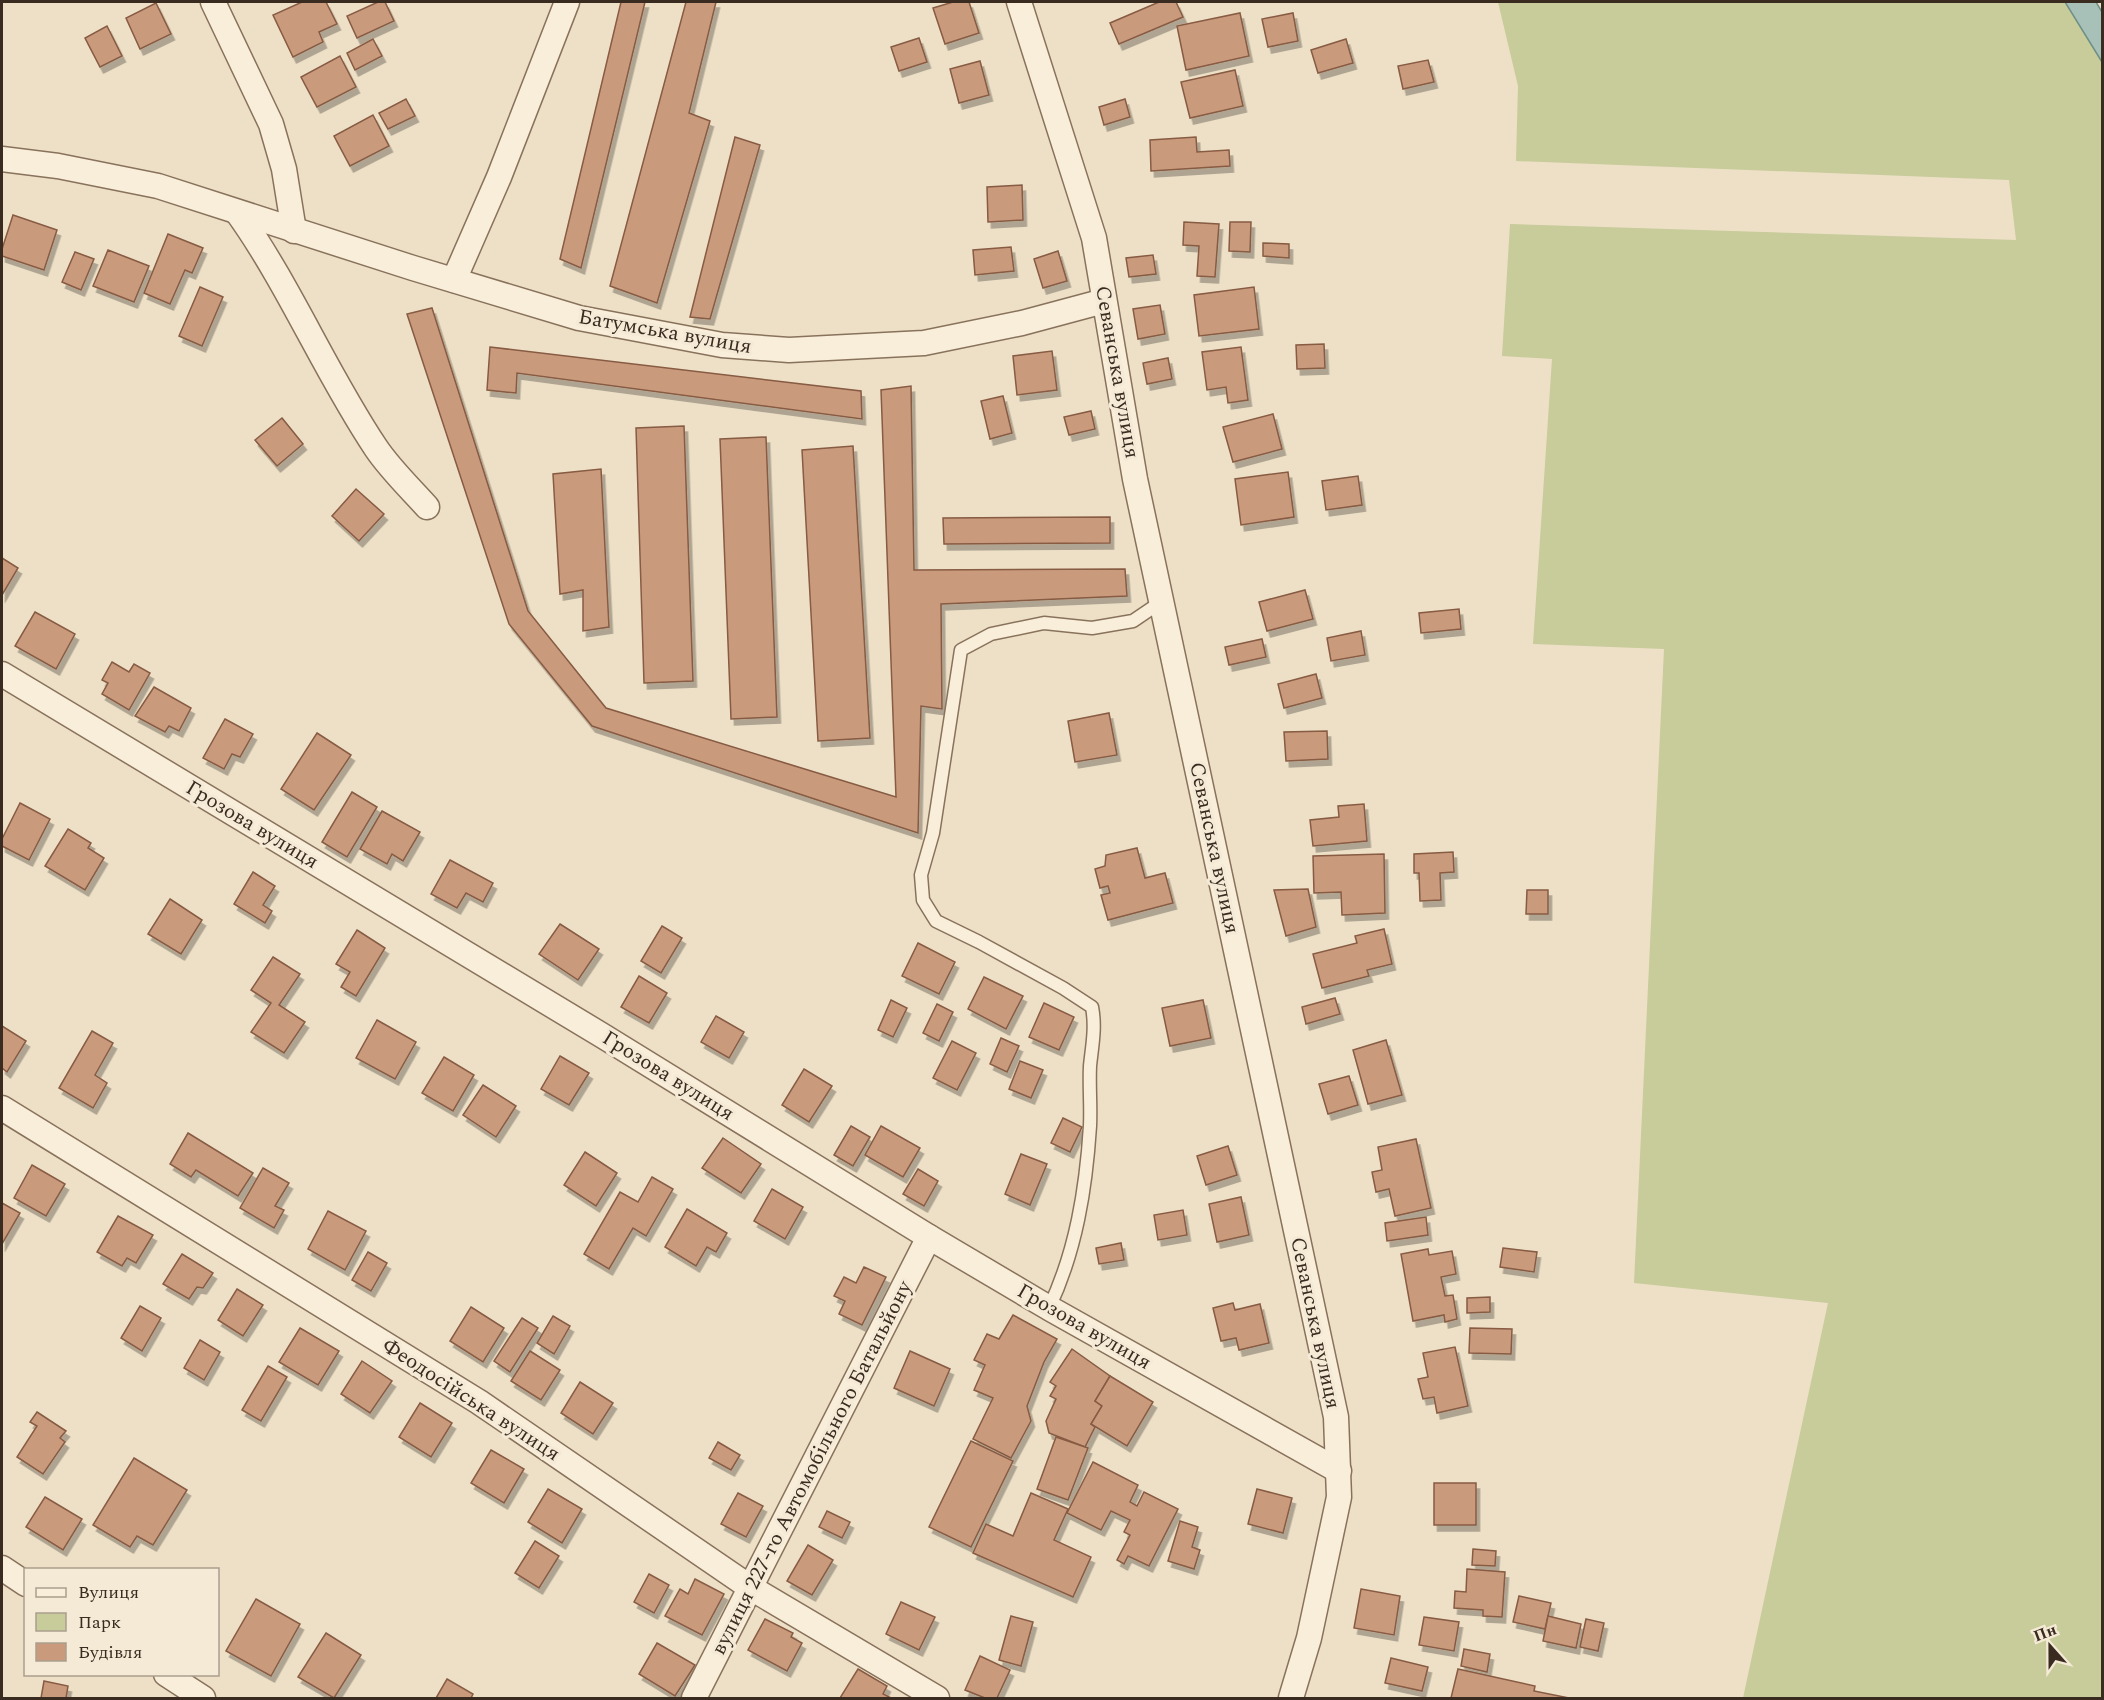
<svg xmlns="http://www.w3.org/2000/svg" width="2104" height="1700" viewBox="0 0 2104 1700" font-family="Spectral,serif">
	<defs>
		<filter id="shadow"><feDropShadow dx="3.5" dy="6" stdDeviation="0" flood-color="#0004"/></filter>
	</defs>
	<rect width="100%" height="100%" fill="#ede0c6"/>
	<path fill="#c8cb9a" d="M1498,2H2065L2102,62V1698H1743L1828,1303L1634,1283L1664,649L1533,644L1552,359L1502,356L1510,224L2016,240L2009,180L1516,161L1518,86Z"/>
	<path fill="#a8c1b8" stroke="#6e9086" stroke-width="1.5" d="M2065,2H2096L2102,12V62Z"/>
	<g fill="#ca9a7d" stroke="#875b43" stroke-width="1.5" filter="url(#shadow)">
		<path d="M302,2H326L337,24L319,32L323,42L293,57L273,15Z"/>
		<path d="M378,2H385L394,21L357,38L347,16Z"/>
		<path d="M621,2H645L581,268L560,259Z"/>
		<path d="M686,2H716L689,113L710,121L657,303L610,286Z"/>
		<path d="M953,2H969L979,33L945,44L933,8Z"/>
		<path d="M1159,2H1176L1183,17L1119,44L1110,23Z"/>
		<path d="M156,3L171,34L140,49L126,18Z"/>
		<path d="M1240,13L1249,56L1186,70L1177,26Z"/>
		<path d="M1293,13L1298,41L1268,47L1262,19Z"/>
		<path d="M107,26L122,56L100,67L85,38Z"/>
		<path d="M919,38L927,62L899,71L891,47Z"/>
		<path d="M373,39L382,56L355,70L347,53Z"/>
		<path d="M1346,39L1353,63L1318,73L1311,50Z"/>
		<path d="M340,56L356,87L317,107L301,77Z"/>
		<path d="M1428,60L1434,82L1403,89L1398,66Z"/>
		<path d="M980,61L989,95L959,103L950,69Z"/>
		<path d="M1235,70L1243,106L1190,118L1181,82Z"/>
		<path d="M406,99L415,116L388,129L379,113Z"/>
		<path d="M1125,99L1130,117L1104,125L1099,107Z"/>
		<path d="M373,115L389,146L350,166L334,136Z"/>
		<path d="M735,137L760,145L710,319L690,317Z"/>
		<path d="M1196,137L1197,152L1229,150L1230,166L1151,171L1150,140Z"/>
		<path d="M1022,185L1023,220L988,222L987,187Z"/>
		<path d="M13,215L57,230L44,270L2,256V249Z"/>
		<path d="M1184,222L1219,224L1215,277L1197,276L1199,246L1183,245Z"/>
		<path d="M1230,222H1251L1250,252L1229,251Z"/>
		<path d="M168,234L203,248L192,273L185,270L170,304L144,293Z"/>
		<path d="M1263,243L1289,244V258L1263,256Z"/>
		<path d="M1011,247L1014,271L975,275L973,250Z"/>
		<path d="M108,250L149,266L134,302L93,286Z"/>
		<path d="M1058,251L1067,281L1043,288L1034,259Z"/>
		<path d="M75,252L94,259L81,290L62,282Z"/>
		<path d="M1153,255L1156,274L1129,277L1126,258Z"/>
		<path d="M200,287L223,297L202,346L179,336Z"/>
		<path d="M1254,287L1259,329L1199,336L1194,295Z"/>
		<path d="M1160,305L1165,334L1138,339L1133,309Z"/>
		<path d="M432,308L528,611L606,708L896,797L881,390L911,386L914,570L1125,569L1127,596L941,604L942,709L921,706L918,833L592,726L509,624L407,314Z"/>
		<path d="M1324,344L1325,368L1297,369L1296,345Z"/>
		<path d="M490,347L861,391L862,419L517,373L516,393L487,390Z"/>
		<path d="M1241,347L1248,400L1228,403L1226,387L1207,390L1202,352Z"/>
		<path d="M1052,351L1057,390L1017,395L1013,356Z"/>
		<path d="M1168,358L1172,379L1147,384L1143,363Z"/>
		<path d="M1003,396L1012,433L990,439L981,401Z"/>
		<path d="M1091,411L1095,429L1069,435L1064,417Z"/>
		<path d="M1273,414L1282,449L1233,462L1223,427Z"/>
		<path d="M282,418L303,444L277,466L255,440Z"/>
		<path d="M684,426L693,681L644,683L636,428Z"/>
		<path d="M766,437L777,717L731,719L720,439Z"/>
		<path d="M853,446L870,738L818,741L802,450Z"/>
		<path d="M601,469L609,627L583,631V590L560,594L553,474Z"/>
		<path d="M1288,472L1294,517L1241,525L1235,479Z"/>
		<path d="M1358,476L1362,505L1326,510L1322,481Z"/>
		<path d="M356,489L384,514L359,541L332,516Z"/>
		<path d="M1110,517V543L944,544L943,518Z"/>
		<path d="M2,558L18,568L2,595Z"/>
		<path d="M1305,590L1313,619L1267,631L1259,602Z"/>
		<path d="M1459,609L1461,629L1421,633L1419,613Z"/>
		<path d="M35,612L75,634L56,669L15,646Z"/>
		<path d="M1361,631L1365,655L1331,661L1327,638Z"/>
		<path d="M1262,639L1266,657L1229,665L1225,647Z"/>
		<path d="M112,662L129,672L134,664L150,673L129,710L102,694L108,683L102,680Z"/>
		<path d="M1316,674L1322,698L1284,708L1278,684Z"/>
		<path d="M154,687L191,708L179,731L169,726L165,732L135,716Z"/>
		<path d="M1109,713L1117,755L1075,762L1068,721Z"/>
		<path d="M225,719L253,734L240,757L232,754L224,769L203,758Z"/>
		<path d="M1327,731L1328,759L1286,761L1284,732Z"/>
		<path d="M317,733L351,755L314,810L281,789Z"/>
		<path d="M352,792L377,807L347,857L322,842Z"/>
		<path d="M20,803L50,819L29,860L2,846V839Z"/>
		<path d="M1364,804L1367,841L1313,846L1310,820L1339,817L1338,806Z"/>
		<path d="M382,811L420,832L403,861L392,854L387,864L360,849Z"/>
		<path d="M68,829L91,843L88,848L104,858L85,890L45,866Z"/>
		<path d="M1137,848L1145,878L1165,873L1173,903L1108,920L1101,895L1110,893L1108,886L1100,888L1095,869L1105,866L1106,855Z"/>
		<path d="M1453,852L1454,872L1440,873L1441,900L1420,901L1419,873H1414V854Z"/>
		<path d="M1384,854L1385,913L1342,915L1341,892L1314,893L1313,856Z"/>
		<path d="M450,860L493,883L483,902L466,893L457,908L431,894Z"/>
		<path d="M253,872L275,886L263,905L272,911L265,923L234,904Z"/>
		<path d="M1308,889L1316,927L1286,936L1274,890Z"/>
		<path d="M1527,890H1548V914H1526Z"/>
		<path d="M170,899L202,920L181,954L148,934Z"/>
		<path d="M560,924L599,949L578,980L539,954Z"/>
		<path d="M662,926L682,938L661,973L641,961Z"/>
		<path d="M1384,929L1392,964L1367,970L1369,976L1322,988L1313,954L1357,943L1355,936Z"/>
		<path d="M357,930L385,948L356,996L341,987L350,972L336,964Z"/>
		<path d="M918,943L955,962L939,994L902,976Z"/>
		<path d="M273,957L300,974L279,1005L305,1022L284,1053L251,1032L271,1003L251,990Z"/>
		<path d="M639,976L667,993L649,1023L621,1007Z"/>
		<path d="M984,977L1023,996L1006,1029L968,1009Z"/>
		<path d="M1335,998L1340,1014L1306,1024L1302,1007Z"/>
		<path d="M891,1000L907,1008L893,1037L878,1030Z"/>
		<path d="M1203,1000L1211,1038L1170,1046L1162,1008Z"/>
		<path d="M1044,1003L1074,1017L1059,1050L1029,1037Z"/>
		<path d="M937,1004L953,1012L939,1041L923,1033Z"/>
		<path d="M716,1016L744,1032L729,1058L701,1042Z"/>
		<path d="M377,1020L416,1042L395,1079L356,1058Z"/>
		<path d="M2,1026L26,1041L7,1072L2,1068Z"/>
		<path d="M92,1031L113,1043L95,1075L107,1083L93,1108L59,1088Z"/>
		<path d="M1001,1038L1019,1046L1007,1072L990,1064Z"/>
		<path d="M1386,1040L1402,1095L1368,1104L1353,1050Z"/>
		<path d="M952,1041L976,1053L957,1090L933,1078Z"/>
		<path d="M560,1056L589,1073L569,1105L541,1089Z"/>
		<path d="M444,1057L474,1075L453,1111L422,1093Z"/>
		<path d="M1020,1061L1043,1070L1031,1098L1009,1089Z"/>
		<path d="M804,1069L832,1086L809,1122L782,1105Z"/>
		<path d="M1349,1076L1358,1105L1328,1114L1319,1084Z"/>
		<path d="M483,1085L516,1106L496,1137L463,1115Z"/>
		<path d="M1063,1118L1082,1127L1070,1152L1051,1143Z"/>
		<path d="M851,1126L870,1137L853,1166L834,1155Z"/>
		<path d="M881,1126L920,1148L903,1177L865,1155Z"/>
		<path d="M188,1133L253,1173L238,1196L196,1170L191,1177L170,1164Z"/>
		<path d="M723,1138L761,1164L741,1193L702,1168Z"/>
		<path d="M1416,1139L1431,1208L1395,1216L1389,1189L1376,1192L1372,1172L1382,1170L1378,1147Z"/>
		<path d="M1228,1146L1237,1175L1206,1185L1197,1156Z"/>
		<path d="M585,1152L617,1173L596,1206L564,1185Z"/>
		<path d="M1021,1154L1047,1164L1030,1205L1005,1194Z"/>
		<path d="M32,1165L65,1184L46,1216L14,1198Z"/>
		<path d="M263,1168L289,1183L275,1206L284,1210L274,1228L240,1208Z"/>
		<path d="M918,1169L938,1181L924,1206L903,1194Z"/>
		<path d="M652,1177L673,1189L646,1236L633,1228L609,1269L584,1254L620,1192L638,1202Z"/>
		<path d="M772,1189L803,1207L785,1239L754,1221Z"/>
		<path d="M1241,1197L1249,1235L1217,1242L1209,1204Z"/>
		<path d="M2,1203L20,1213L2,1244Z"/>
		<path d="M687,1209L727,1233L716,1252L707,1247L696,1266L665,1247Z"/>
		<path d="M1183,1210L1187,1235L1158,1240L1154,1215Z"/>
		<path d="M328,1211L366,1231L345,1270L308,1249Z"/>
		<path d="M118,1216L153,1235L136,1263L127,1258L122,1266L97,1252Z"/>
		<path d="M1426,1217L1428,1235L1387,1241L1385,1223Z"/>
		<path d="M1121,1243L1124,1260L1099,1264L1096,1248Z"/>
		<path d="M1503,1248L1537,1252L1534,1272L1500,1267Z"/>
		<path d="M1428,1249L1429,1255L1452,1251L1456,1274L1441,1277L1445,1296L1453,1295L1457,1319L1445,1322L1444,1315L1413,1321L1401,1254Z"/>
		<path d="M368,1252L387,1263L371,1291L352,1280Z"/>
		<path d="M182,1254L213,1273L203,1288L197,1287L189,1299L163,1284Z"/>
		<path d="M864,1267L886,1277L862,1325L839,1314L845,1301L834,1296L844,1277L856,1283Z"/>
		<path d="M237,1289L263,1305L243,1336L218,1320Z"/>
		<path d="M1490,1297V1312L1467,1313V1298Z"/>
		<path d="M1233,1303L1235,1310L1260,1304L1269,1343L1239,1350L1236,1338L1221,1341L1213,1308Z"/>
		<path d="M140,1306L161,1318L142,1351L121,1338Z"/>
		<path d="M471,1307L504,1328L483,1362L450,1341Z"/>
		<path d="M1013,1315L1057,1339L1044,1362L1027,1406L1031,1421L1011,1458L973,1439L993,1398L974,1390L985,1365L974,1360L987,1334L999,1339Z"/>
		<path d="M553,1316L570,1326L554,1354L537,1343Z"/>
		<path d="M522,1318L538,1328L510,1372L494,1361Z"/>
		<path d="M300,1328L339,1351L318,1385L279,1362Z"/>
		<path d="M1470,1328L1512,1329L1511,1354L1469,1353Z"/>
		<path d="M200,1340L220,1352L204,1380L184,1368Z"/>
		<path d="M1455,1347L1468,1406L1437,1413L1434,1397L1423,1399L1418,1379L1428,1377L1423,1353Z"/>
		<path d="M1072,1349L1110,1376L1095,1401L1102,1406L1091,1424L1095,1427L1085,1447L1049,1433L1046,1421L1056,1399L1050,1396L1056,1386L1050,1382Z"/>
		<path d="M530,1351L560,1370L541,1400L511,1381Z"/>
		<path d="M910,1351L950,1369L934,1406L894,1388Z"/>
		<path d="M362,1361L392,1381L370,1413L341,1394Z"/>
		<path d="M268,1366L287,1377L261,1421L242,1410Z"/>
		<path d="M1110,1376L1153,1402L1127,1446L1091,1424L1102,1406L1095,1401Z"/>
		<path d="M580,1382L613,1403L593,1434L561,1413Z"/>
		<path d="M420,1403L452,1423L431,1457L399,1437Z"/>
		<path d="M37,1412L66,1431L60,1438L65,1442L43,1474L17,1457L37,1426L30,1422Z"/>
		<path d="M1056,1437L1088,1448L1068,1500L1037,1489Z"/>
		<path d="M971,1441L1013,1461L971,1547L929,1527Z"/>
		<path d="M718,1442L740,1455L731,1470L709,1458Z"/>
		<path d="M491,1450L524,1469L504,1503L471,1483Z"/>
		<path d="M134,1458L187,1490L153,1545L137,1536L130,1547L93,1525Z"/>
		<path d="M1093,1462L1138,1485L1130,1502L1137,1506L1144,1492L1178,1509L1149,1566L1128,1556L1124,1564L1117,1560L1130,1535L1124,1532L1130,1520L1111,1511L1101,1530L1067,1513Z"/>
		<rect x="1434" y="1483" width="42" height="42"/>
		<path d="M548,1489L582,1509L562,1543L528,1522Z"/>
		<path d="M1257,1489L1292,1498L1283,1533L1248,1524Z"/>
		<path d="M738,1493L763,1506L746,1537L721,1524Z"/>
		<path d="M1031,1493L1068,1509L1054,1540L1091,1557L1073,1597L973,1553L986,1524L1013,1536Z"/>
		<path d="M45,1497L82,1519L63,1550L26,1527Z"/>
		<path d="M827,1511L850,1522L842,1538L819,1527Z"/>
		<path d="M1180,1521L1198,1527L1192,1547L1200,1550L1194,1569L1168,1561Z"/>
		<path d="M535,1541L559,1556L539,1588L515,1573Z"/>
		<path d="M808,1545L833,1560L812,1595L787,1581Z"/>
		<path d="M1473,1549L1496,1551L1495,1566L1472,1565Z"/>
		<path d="M1467,1569L1505,1572L1502,1617L1483,1616V1610L1454,1608L1455,1591L1466,1592Z"/>
		<path d="M649,1574L669,1585L654,1613L634,1602Z"/>
		<path d="M695,1579L724,1594L702,1635L665,1616L680,1589L688,1594Z"/>
		<path d="M1361,1589L1400,1596L1394,1635L1354,1628Z"/>
		<path d="M1519,1596L1551,1603L1545,1629L1513,1622Z"/>
		<path d="M256,1599L300,1624L271,1676L226,1651Z"/>
		<path d="M901,1602L935,1617L919,1650L886,1634Z"/>
		<path d="M1011,1616L1033,1622L1021,1666L999,1660Z"/>
		<path d="M1548,1616L1581,1624L1576,1648L1543,1641Z"/>
		<path d="M1424,1617L1459,1622L1454,1651L1419,1645Z"/>
		<path d="M765,1619L793,1633L791,1637L802,1643L787,1671L748,1650Z"/>
		<path d="M1586,1619L1604,1623L1598,1651L1580,1647Z"/>
		<path d="M326,1633L361,1655L334,1698L298,1677Z"/>
		<path d="M657,1643L695,1665L675,1696L639,1674Z"/>
		<path d="M1464,1649L1490,1654L1487,1672L1461,1666Z"/>
		<path d="M980,1656L1010,1670L997,1698H985L965,1690Z"/>
		<path d="M1391,1658L1428,1667L1422,1691L1385,1683Z"/>
		<path d="M858,1669L887,1686L883,1694L891,1698H840Z"/>
		<path d="M1458,1669L1535,1686L1534,1691L1569,1698H1451Z"/>
		<path d="M447,1679L473,1694L471,1698H436Z"/>
		<path d="M44,1681L68,1686L66,1698H41Z"/>
	</g>
	<g fill="none" stroke-linecap="round" stroke-linejoin="round">
		<defs>
			<path id="lane" d="M1049,1308C1076,1251 1086,1189 1090,1126C1091,1106 1089,1086 1090,1066C1092,1046 1096,1028 1092,1007L1063,988L979,942L936,921L923,900L921,875L933,833L961,650L991,634L1044,623L1092,628L1133,621L1161,602"/>
			<g id="street">
				<path d="M213,2L271,124L284,169L294,231"/>
				<path d="M1019,2L1094,238L1135,479L1336,1417L1339,1497L1309,1638L1291,1698"/>
				<path d="M2,159L58,166L158,186L413,268L579,318L722,345L789,350L924,343L1022,323L1104,301"/>
				<path d="M237,212C290,286 325,372 376,448C390,469 410,488 427,507"/>
				<path d="M454,280L499,177L567,2"/>
				<path d="M2,674L603,1036L929,1237L1049,1308L1339,1471"/>
				<path d="M2,1108L479,1402L751,1588L937,1698"/>
				<path d="M2,1568L26,1584"/>
				<path d="M166,1674L203,1698"/>
				<path d="M694,1698L929,1237"/>
			</g>
		</defs>
		<use href="#lane" stroke="#89725c" stroke-width="15"/>
		<use href="#street" stroke="#89725c" stroke-width="27"/>
		<use href="#lane" stroke="#f8eeda" stroke-width="12"/>
		<use href="#street" stroke="#f8eeda" stroke-width="24"/>
	</g>
	<g text-anchor="middle" dominant-baseline="central" stroke-width="6" stroke-linejoin="round" paint-order="stroke">
		<g font-size="21" fill="#392b20" stroke="#f5ead6">
			<text transform="translate(665 332) rotate(10)">Батумська вулиця</text>
			<text transform="translate(1117 372) rotate(80)">Севанська вулиця</text>
			<text transform="translate(252 825) rotate(31)">Грозова вулиця</text>
			<text transform="translate(1214 848) rotate(78)">Севанська вулиця</text>
			<text transform="translate(668 1076) rotate(32)">Грозова вулиця</text>
			<text transform="translate(1315 1323) rotate(78)">Севанська вулиця</text>
			<text transform="translate(1084 1327) rotate(30)">Грозова вулиця</text>
			<text transform="translate(471 1400) rotate(33)">Феодосійська вулиця</text>
			<text transform="translate(812 1468) rotate(-63)">вулиця 227-го Автомобільного Батальйону</text>
		</g>
	</g>
	<rect width="2104" height="1700" fill="none" stroke="#392b20" stroke-width="6"/>
	<rect x="24" y="1568" width="195" height="108" fill="#f5ead6" stroke="#aa9e8d" stroke-width="1.5"/>
	<rect x="36" y="1588" width="30" height="9" fill="#f8eeda" stroke="#aa9e8d" stroke-width="1.5"/>
	<text x="78" y="1598" font-size="18" fill="#392b20">Вулиця</text>
	<rect x="36" y="1613" width="30" height="18" fill="#c8cb9a" stroke="#aa9e8d" stroke-width="1.5"/>
	<text x="78" y="1628" font-size="18" fill="#392b20">Парк</text>
	<rect x="36" y="1643" width="30" height="18" fill="#ca9a7d" stroke="#aa9e8d" stroke-width="1.5"/>
	<text x="78" y="1658" font-size="18" fill="#392b20">Будівля</text>
	<g transform="translate(2050 1646) rotate(339)" stroke="#f5ead6" stroke-width="4.5" paint-order="stroke">
	<path d="M0-4.5L10 22L0 15L-10 22Z" fill="#392b20"/>
	<text y="-9" font-size="16" font-weight="bold" text-anchor="middle" fill="#392b20">Пн</text>
	</g>
</svg>
